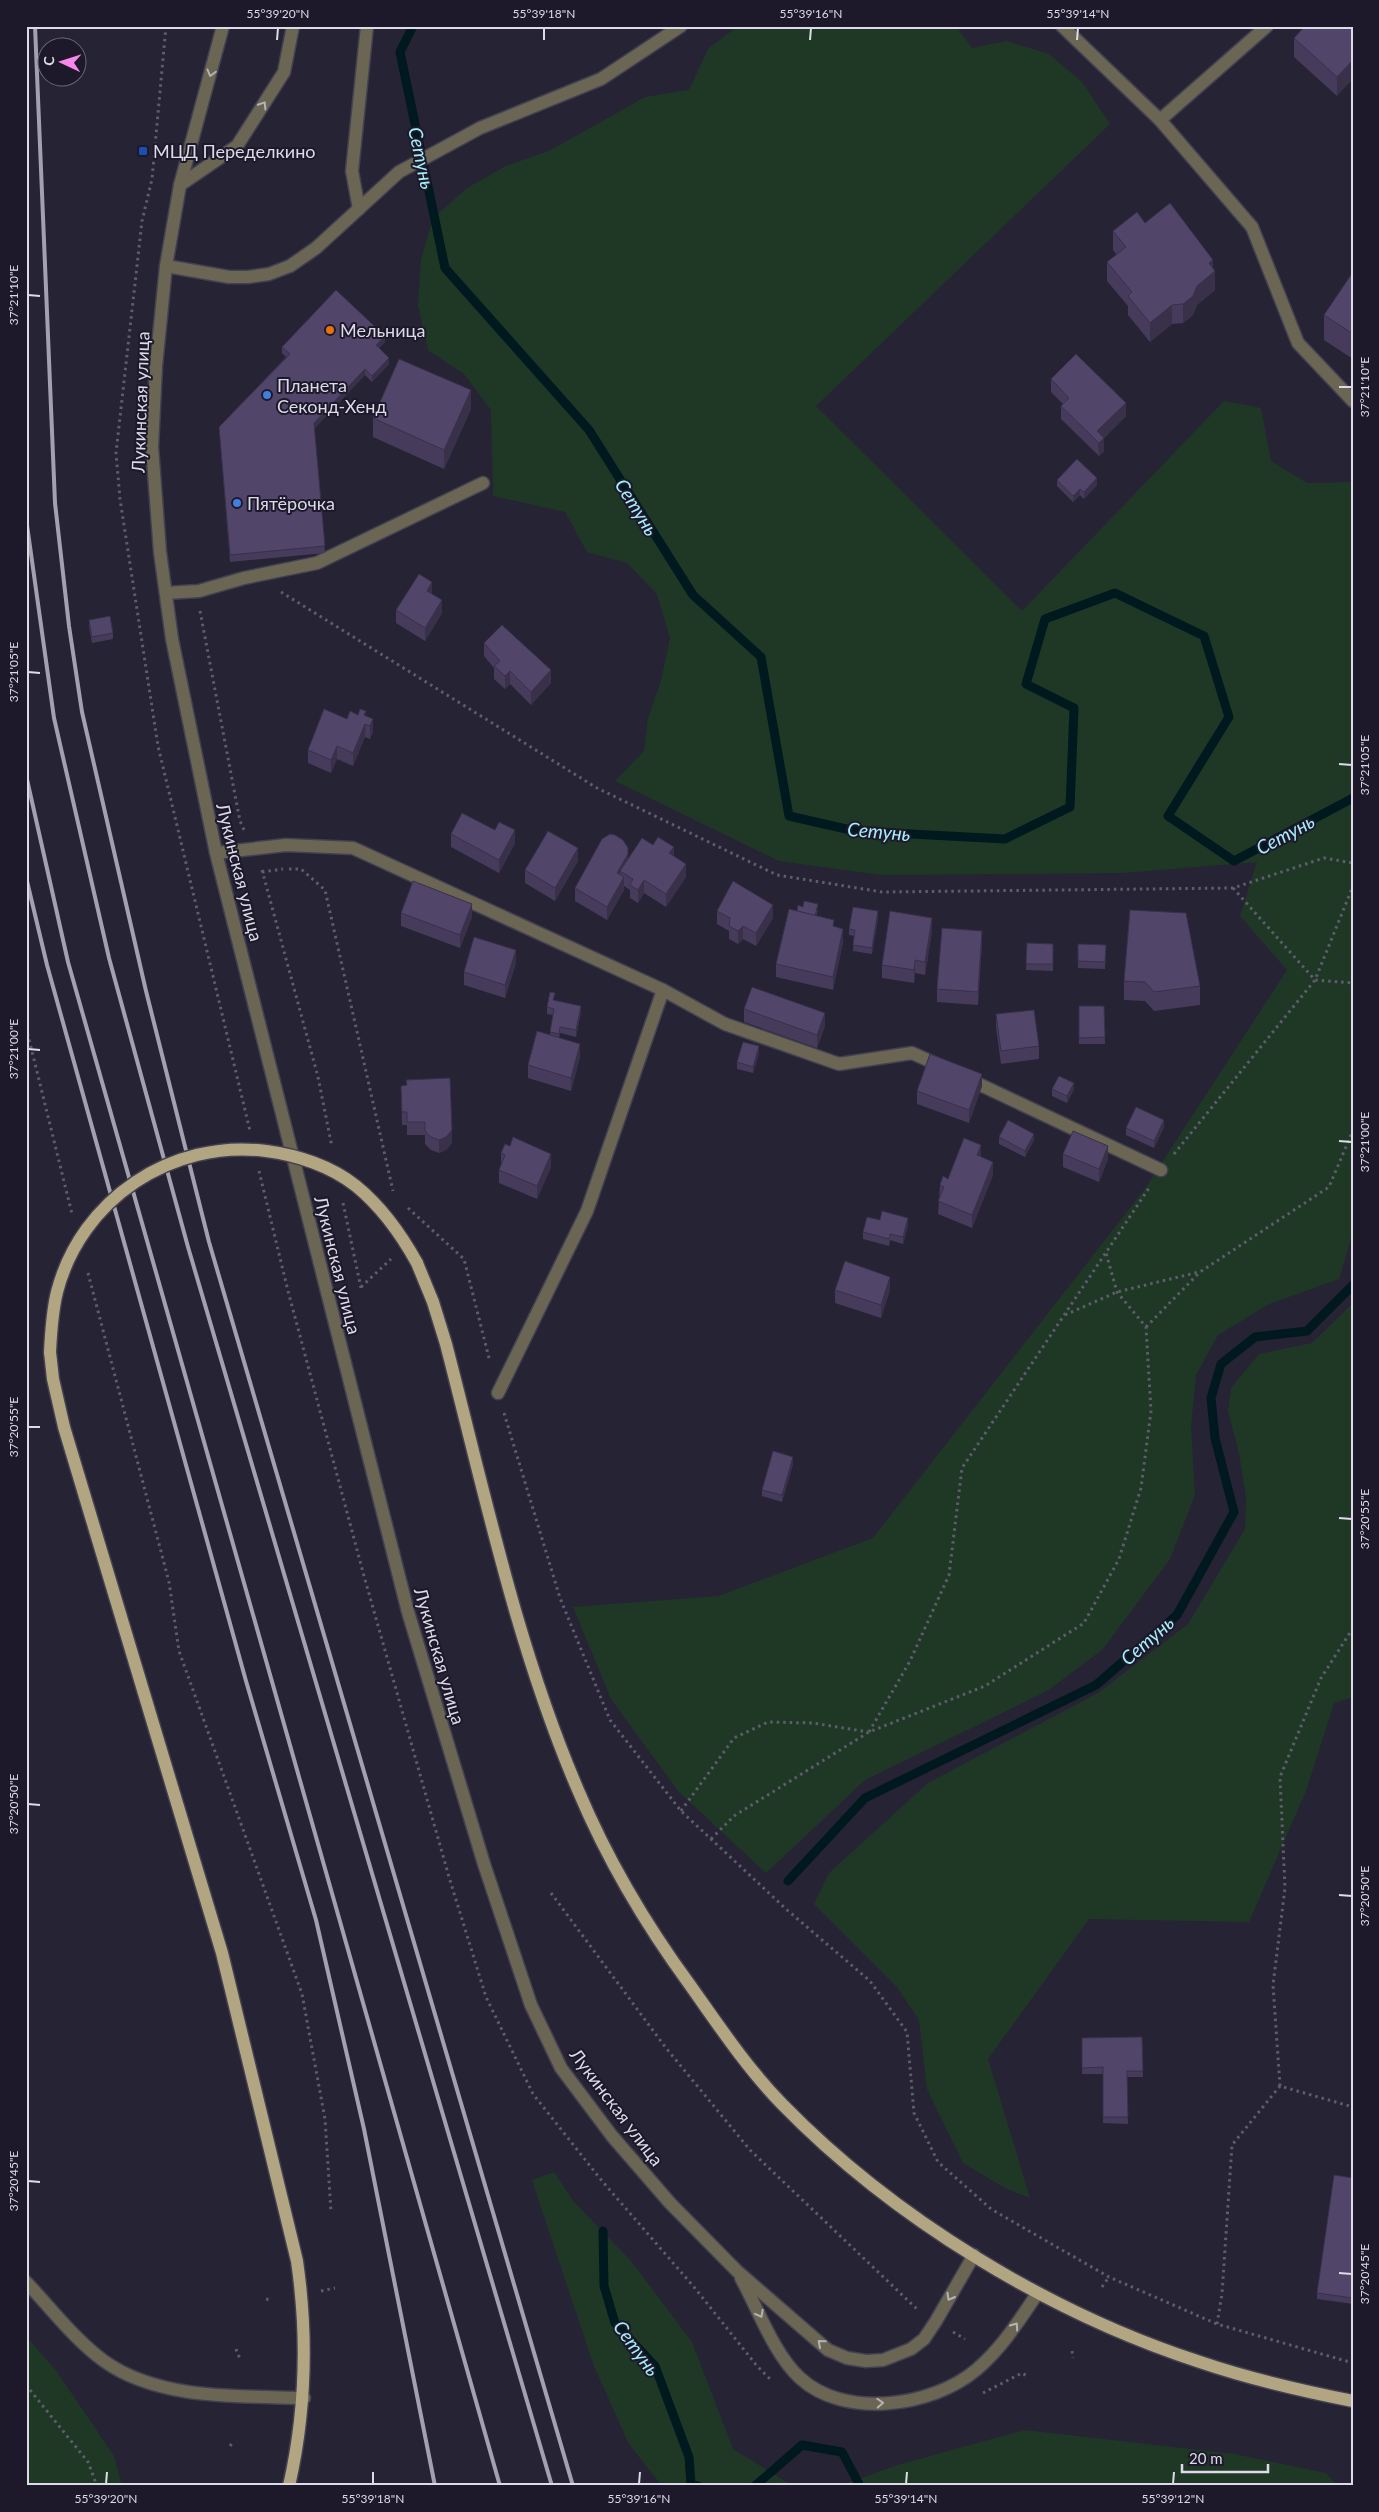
<svg xmlns="http://www.w3.org/2000/svg" width="1379" height="2512" viewBox="0 0 1379 2512" font-family="Lato,sans-serif">
	<rect width="100%" height="100%" fill="#262335"/>
	<g fill="#1f3826">
		<path d="M738,26H956L972,48L1007,41L1049,54L1082,82L1110,124L816,406L1022,611L1224,401L1261,408L1271,461L1307,483L1353,482V1232L1339,1279L1269,1304L1218,1335L1196,1375L1191,1426L1195,1495L1170,1559L1103,1649L1047,1691L865,1780L766,1873L678,1791L611,1699L573,1607L719,1596L873,1538L1144,1190L1287,970L1240,916L1257,862L1123,873L881,875L779,861L615,781L644,751L648,718L661,681L670,638L657,594L627,563L587,552L565,512L493,496L491,410L464,374L428,350L418,305L421,260L433,218L467,188L506,166L551,150L645,97L689,90L708,49Z"/>
		<path d="M1353,1303V1697L1334,1703L1306,1791L1249,1922L1089,1919L988,2059L1030,2198L1005,2188L963,2163L927,2089L919,2020L897,1987L814,1904L829,1873L928,1783L1098,1693L1188,1624L1245,1529L1246,1497L1239,1453L1228,1411L1231,1388L1259,1354L1312,1343Z"/>
		<path d="M554,2172L574,2202L631,2261L692,2342L733,2449L793,2486H662L629,2444L594,2366L532,2180Z"/>
		<path d="M26,2336L57,2372L114,2456L122,2486H26Z"/>
		<path d="M1024,2430L1234,2454L1326,2473L1338,2486H839L898,2465Z"/>
	</g>
	<g fill="none" stroke-linecap="round" stroke-linejoin="round">
		<g stroke="#00191e" stroke-width="9">
			<path d="M413,26L400,52L445,268L589,430L693,595L761,657L789,816L855,831L1005,839L1070,807L1074,708L1026,684L1045,619L1115,593L1204,636L1229,717L1168,816L1234,861L1353,798"/>
			<path d="M788,1881L865,1798L1096,1685L1177,1615L1234,1512L1215,1438L1211,1398L1221,1364L1255,1337L1307,1331L1353,1285"/>
			<path d="M603,2231L604,2286L615,2323L655,2366L689,2457L691,2485L698,2486"/>
			<path d="M755,2486L802,2445L842,2452L860,2486"/>
		</g>
		<defs>
			<g id="minor">
				<path d="M223,26L180,185L166,266L156,366L152,447L160,552L172,639L216,853L408,1612L484,1864L531,2005L561,2068L612,2136L670,2203L737,2271L828,2350L847,2358L866,2361L883,2360L911,2349L924,2339L936,2321L974,2255"/>
				<path d="M1062,26L1160,120L1252,227L1298,343L1353,401"/>
				<path d="M1160,120L1267,26"/>
				<path d="M180,185L237,146L284,72L293,26"/>
				<path d="M359,209L352,171L367,26"/>
				<path d="M166,266L229,277H248L269,274L290,266L316,248L399,172L480,128L601,79L681,26"/>
				<path d="M166,593L199,591L244,578L317,563L483,483"/>
				<path d="M216,853L286,845L353,848L663,990L725,1024L839,1064L912,1053L943,1067"/>
				<path d="M968,1079L1161,1170"/>
				<path d="M498,1393L587,1211L663,990"/>
				<path d="M741,2278C758,2309 774,2354 800,2378C844,2419 932,2407 976,2370C1001,2349 1019,2321 1037,2294"/>
				<path d="M26,2282C51,2308 74,2339 104,2361C158,2400 239,2396 304,2398"/>
			</g>
			<g id="major">
				<path d="M417,1263L433,1302L446,1344C485,1494 517,1648 578,1790C607,1859 646,1925 690,1985C719,2026 747,2068 782,2104C893,2218 1049,2313 1200,2362C1250,2379 1302,2391 1353,2401"/>
				<path d="M50,1352L53,1379L64,1427L222,1953L297,2261C308,2337 306,2411 289,2486"/>
			</g>
		</defs>
		<use href="#minor" stroke="#434051" stroke-width="15"/>
		<use href="#major" stroke="#434051" stroke-width="15"/>
		<g stroke="#5f5d6d" stroke-width="3" stroke-dasharray="2.5 4" stroke-linecap="butt">
			<path d="M166,26L152,179L142,221L116,453L120,499L158,746L250,1131"/>
			<path d="M281,592L597,788L777,875L882,892L1233,888L1324,858L1353,863"/>
			<path d="M200,611L240,821L244,830"/>
			<path d="M289,869H301L325,890L393,1191"/>
			<path d="M262,870L318,1077L332,1147"/>
			<path d="M262,872L283,869"/>
			<path d="M1233,888L1315,980L1353,983"/>
			<path d="M26,1027L72,1214"/>
			<path d="M1174,1154L1315,980L1353,886"/>
			<path d="M259,1171L288,1291L364,1576L449,1877L486,1997L533,2094L602,2181L694,2287L757,2366L772,2381"/>
			<path d="M343,1203L361,1288"/>
			<path d="M408,1208L464,1259L490,1362"/>
			<path d="M88,1273L169,1582L179,1651L302,1994L325,2119L331,2212"/>
			<path d="M361,1287L391,1259"/>
			<path d="M1065,1315L1117,1292L1199,1272"/>
			<path d="M1146,1327L1200,1272L1329,1187L1353,1130"/>
			<path d="M504,1413L560,1598L610,1720L681,1811L786,1909L870,1981L907,2032L914,2113L938,2162L991,2209L1109,2277L1217,2324L1353,2363"/>
			<path d="M869,1732L910,1661L949,1575L962,1468L1149,1188"/>
			<path d="M681,1811L734,1738L768,1722L813,1723L868,1732"/>
			<path d="M711,1839L734,1816L869,1732L985,1686L1084,1623L1119,1559L1141,1488L1151,1411L1146,1327L1117,1292L1106,1253"/>
			<path d="M551,1893L666,2048L750,2150L918,2310"/>
			<path d="M1280,2086L1273,1985L1285,1888L1280,1777L1321,1678L1353,1628"/>
			<path d="M1102,2287L1109,2277"/>
			<path d="M321,2291L335,2288"/>
			<path d="M266,2299L271,2300"/>
			<path d="M1217,2324L1222,2294L1232,2145L1280,2086L1353,2107"/>
			<path d="M953,2332L965,2339"/>
			<path d="M236,2349L240,2359"/>
			<path d="M1072,2351L1073,2358"/>
			<path d="M26,2385L88,2462L97,2486"/>
			<path d="M983,2393L1022,2373L1027,2376"/>
			<path d="M230,2446L234,2441"/>
		</g>
		<use href="#minor" stroke="#6b6654" stroke-width="12"/>
		<use href="#major" stroke="#b1a681" stroke-width="12"/>
		<g stroke="#a3a1af" stroke-width="4">
			<path d="M35,26L55,503L69,626L82,712L146,991L209,1242L573,2486"/>
			<path d="M26,518L54,718L109,958L188,1247L552,2486"/>
			<path d="M26,775L68,962L500,2486"/>
			<path d="M26,877L47,965L246,1681L316,1920L364,2129L435,2486"/>
		</g>
		<defs>
			<path id="major-bridge" d="M50,1352C51,1332 52,1312 57,1292C81,1199 172,1139 266,1151C297,1155 331,1166 356,1186C383,1208 401,1234 417,1263"/>
		</defs>
		<use href="#major-bridge" stroke="#434051" stroke-width="15" stroke-linecap="butt"/>
		<use href="#major-bridge" stroke="#b1a681" stroke-width="12"/>
	</g>
	<g fill="#463b5b">
		<path d="M1353,26L1337,96L1294,57V38Z"/>
		<path d="M1145,223L1213,269L1215,290L1197,305L1193,315L1183,323L1172,324L1150,342L1128,315V306L1107,281V262L1117,255L1113,250V231Z"/>
		<path d="M1353,272V359L1324,340V315Z"/>
		<path d="M385,342L379,348L389,364L372,382L365,375L314,429L325,553L230,562L219,427L286,357L282,353V347Z"/>
		<path d="M1051,379L1126,416L1104,438V451L1099,456L1061,419V406L1063,404L1051,392Z"/>
		<path d="M471,409L444,469L373,437V418Z"/>
		<path d="M1057,480L1097,485L1084,499L1080,495L1073,502L1057,486Z"/>
		<path d="M396,610L442,613L425,641L396,623Z"/>
		<path d="M89,620L113,633V639L92,643L89,627Z"/>
		<path d="M484,643L551,683L531,705L510,684L505,689L494,679V668L484,656Z"/>
		<path d="M358,715L366,716L373,732L370,739L365,737L353,766L337,759L331,773L308,763V750Z"/>
		<path d="M495,830L515,843L499,873L451,847V834Z"/>
		<path d="M653,845L674,856L686,877L666,907L644,893L638,903L630,898V890L624,886V890L607,920L575,901V888Z"/>
		<path d="M578,861L555,901L525,883V870Z"/>
		<path d="M818,910L816,916L834,927L843,942L833,990L776,977V964L797,911Z"/>
		<path d="M717,911L773,918L756,946L743,939L738,944L729,939V931L717,924Z"/>
		<path d="M401,913L472,917L460,948L401,926Z"/>
		<path d="M878,918L872,954L853,951L854,936L849,935V929Z"/>
		<path d="M932,931L925,975L915,973L914,983L882,978V965Z"/>
		<path d="M1027,943L1053,944V971L1026,970Z"/>
		<path d="M982,944L978,1005L937,1002V989Z"/>
		<path d="M1078,944L1106,945L1105,969L1078,968Z"/>
		<path d="M516,963L505,998L464,985V972Z"/>
		<path d="M1124,981L1200,986V1005L1154,1011L1145,1001L1124,1000Z"/>
		<path d="M555,1000L581,1012L576,1037L560,1033L559,1038L580,1057L571,1091L528,1078V1065L550,1035L553,1015L547,1014V1007Z"/>
		<path d="M1079,1006H1104L1105,1044H1079Z"/>
		<path d="M744,1009L825,1026L817,1048L744,1022Z"/>
		<path d="M996,1014L1039,1046V1059L1001,1064L996,1027Z"/>
		<path d="M759,1053L753,1073L737,1069V1062Z"/>
		<path d="M401,1086L452,1143L446,1150L439,1153L431,1150L425,1144V1135H407V1125H402Z"/>
		<path d="M982,1086L969,1123L917,1104V1091Z"/>
		<path d="M1052,1089H1074L1067,1103L1052,1096Z"/>
		<path d="M1164,1127L1154,1148L1126,1135V1128Z"/>
		<path d="M999,1137L1034,1140L1025,1157L999,1144Z"/>
		<path d="M501,1153L551,1167L537,1199L499,1183V1170L501,1166Z"/>
		<path d="M1063,1154L1108,1159L1099,1182L1063,1167Z"/>
		<path d="M981,1157L993,1175L972,1228L938,1214L940,1185Z"/>
		<path d="M880,1220L908,1225L903,1244L890,1240L889,1246L863,1239V1232Z"/>
		<path d="M835,1290H890L881,1318L835,1303Z"/>
		<path d="M793,1464L782,1502L762,1496V1490Z"/>
		<path d="M1142,2037L1143,2077H1127L1128,2124L1103,2123V2074H1082V2038Z"/>
		<path d="M1353,2178V2304L1317,2299V2293Z"/>
	</g>
	<g fill="#39304a">
		<path d="M1353,60V79L1337,96V77Z"/>
		<path d="M1213,260V273L1215,271V290L1197,305L1193,315L1183,323V304L1197,286L1209,263Z"/>
		<path d="M1172,305V324L1150,342V323Z"/>
		<path d="M385,336V342L376,352V345Z"/>
		<path d="M389,358V364L372,382V376Z"/>
		<path d="M365,369V375L314,429V423Z"/>
		<path d="M471,390V409L444,469V450Z"/>
		<path d="M1126,403V416L1100,441L1104,438V451L1099,456L1097,431Z"/>
		<path d="M1097,478V485L1084,499V492Z"/>
		<path d="M1080,489V495L1073,502V496Z"/>
		<path d="M432,582V595L427,591Z"/>
		<path d="M442,600V613L425,641V628Z"/>
		<path d="M551,670V683L531,705V692Z"/>
		<path d="M510,671V684L505,689V676Z"/>
		<path d="M366,711L365,737L353,766V753Z"/>
		<path d="M373,719V732L370,739V726Z"/>
		<path d="M337,746V759L331,773V760Z"/>
		<path d="M515,830V843L499,873V860Z"/>
		<path d="M674,847V860L669,853Z"/>
		<path d="M578,848V861L555,901V888Z"/>
		<path d="M628,854V867L620,871V880L617,873Z"/>
		<path d="M686,864V877L666,907V894Z"/>
		<path d="M624,877V890L607,920V907Z"/>
		<path d="M644,880V893L638,903V890Z"/>
		<path d="M472,904V917L460,948V935Z"/>
		<path d="M773,905V918L756,946V933Z"/>
		<path d="M878,911V918L872,954V948Z"/>
		<path d="M932,918V931L925,975V962Z"/>
		<path d="M743,926V939L738,944V931Z"/>
		<path d="M843,929V942L833,990V977Z"/>
		<path d="M982,931V944L978,1005V992Z"/>
		<path d="M516,950V963L505,998V985Z"/>
		<path d="M915,960V973L914,983V970Z"/>
		<path d="M581,1006V1012L576,1037V1030Z"/>
		<path d="M825,1013V1026L817,1048V1035Z"/>
		<path d="M580,1044V1057L571,1091V1078Z"/>
		<path d="M759,1046V1053L753,1073V1067Z"/>
		<path d="M982,1074V1086L969,1123V1110Z"/>
		<path d="M1074,1083V1089L1067,1103V1096Z"/>
		<path d="M1164,1120V1127L1154,1148V1141Z"/>
		<path d="M452,1130V1143L446,1150L439,1153V1140Z"/>
		<path d="M1034,1134V1140L1025,1157V1151Z"/>
		<path d="M981,1145V1158L977,1155Z"/>
		<path d="M1108,1146V1159L1099,1182V1169Z"/>
		<path d="M551,1154V1167L537,1199V1186Z"/>
		<path d="M993,1162V1175L972,1228V1215Z"/>
		<path d="M908,1218V1225L903,1244V1237Z"/>
		<path d="M890,1277V1290L881,1318V1305Z"/>
		<path d="M793,1457V1464L782,1502V1495Z"/>
	</g>
	<g fill="#51456a" stroke="#39304a">
		<path d="M1305,26H1353V60L1337,77L1294,38Z"/>
		<path d="M1170,203L1213,260L1209,263L1215,271L1197,286L1193,296L1183,304L1172,305L1150,323L1128,296L1132,292L1107,262L1126,247L1113,231L1137,212L1145,223Z"/>
		<path d="M1353,272V334L1324,315Z"/>
		<path d="M336,290L385,336L376,345L389,358L372,376L365,369L314,423L325,546L230,555L219,427L290,354L282,347Z"/>
		<path d="M1076,354L1126,403L1097,431L1104,438L1099,443L1061,406L1069,398L1051,379Z"/>
		<path d="M399,359L471,390L444,450L373,418Z"/>
		<path d="M1077,459L1097,478L1084,492L1080,489L1073,496L1057,480Z"/>
		<path d="M419,574L432,582L427,591L442,600L425,628L396,610Z"/>
		<path d="M110,616L113,633L92,637L89,620Z"/>
		<path d="M502,625L551,670L531,692L510,671L505,676L494,666L500,661L484,643Z"/>
		<path d="M324,709L347,719L350,711L358,715L360,709L366,711L364,715L373,719L370,726L365,724L353,753L337,746L331,760L308,750Z"/>
		<path d="M462,813L495,830L499,822L515,830L499,860L451,834Z"/>
		<path d="M548,831L578,848L555,888L525,870Z"/>
		<path d="M610,834L615,835L623,840L628,848V854L617,873L624,877L607,907L575,888L602,839Z"/>
		<path d="M658,837L674,847L669,853L686,864L666,894L644,880L638,890L630,885L633,879L620,871L642,838L653,845Z"/>
		<path d="M413,881L472,904L460,935L401,913Z"/>
		<path d="M733,881L773,905L756,933L743,926L738,931L729,926L730,918L717,911Z"/>
		<path d="M804,901L818,904L815,916L797,911L798,905L803,907Z"/>
		<path d="M853,907L878,911L872,948L853,945L855,930L849,929Z"/>
		<path d="M789,909L834,920L833,926L843,929L833,977L776,964Z"/>
		<path d="M1130,910L1186,913L1200,986L1154,992L1145,982L1124,981Z"/>
		<path d="M890,911L932,918L925,962L915,960L914,970L882,965Z"/>
		<path d="M942,928L982,931L978,992L937,989Z"/>
		<path d="M474,937L516,950L505,985L464,972Z"/>
		<path d="M1027,943L1053,944V964H1026Z"/>
		<path d="M1078,944L1106,945L1105,962L1078,961Z"/>
		<path d="M752,987L825,1013L817,1035L744,1009Z"/>
		<path d="M550,992L555,993L553,1000L581,1006L576,1030L560,1027L559,1034L550,1032L554,1009L547,1007Z"/>
		<path d="M1079,1006H1104L1105,1037L1079,1038Z"/>
		<path d="M1034,1010L1039,1046L1001,1051L996,1014Z"/>
		<path d="M537,1031L580,1044L571,1078L528,1065Z"/>
		<path d="M743,1042L759,1046L753,1067L737,1062Z"/>
		<path d="M930,1054L982,1074L969,1110L917,1091Z"/>
		<path d="M1059,1076L1074,1083L1067,1096L1052,1089Z"/>
		<path d="M450,1078L452,1130L446,1137L439,1140L431,1137L425,1131V1122H407V1112H402L401,1086L407,1085L406,1080Z"/>
		<path d="M1136,1107L1164,1120L1154,1141L1126,1128Z"/>
		<path d="M1008,1120L1034,1134L1025,1151L999,1137Z"/>
		<path d="M1073,1131L1108,1146L1099,1169L1063,1154Z"/>
		<path d="M513,1137L551,1154L537,1186L499,1170L505,1155L501,1153L505,1144L510,1146Z"/>
		<path d="M964,1138L981,1145L977,1155L993,1162L972,1215L938,1201L944,1187L940,1185L943,1176L948,1179Z"/>
		<path d="M882,1211L908,1218L903,1237L890,1234L889,1239L863,1232L867,1217L880,1220Z"/>
		<path d="M845,1261L890,1277L881,1305L835,1290Z"/>
		<path d="M773,1451L793,1457L782,1495L762,1490Z"/>
		<path d="M1142,2037L1143,2071H1127L1128,2117H1103V2067L1082,2068V2038Z"/>
		<path d="M1334,2175L1353,2178V2298L1317,2293Z"/>
	</g>
	<defs><path id="oneway-chevron" d="M-2-3.5L2.5 0L-2 3.5" fill="none" stroke-width="1.6" stroke-linecap="round" stroke-linejoin="round" transform="scale(1.25)"/></defs>
	<g stroke="#b4b2b4">
		<use href="#oneway-chevron" transform="translate(211 73) rotate(105)"/>
		<use href="#oneway-chevron" transform="translate(263 105) rotate(-58)"/>
		<use href="#oneway-chevron" transform="translate(950 2297) rotate(120)"/>
		<use href="#oneway-chevron" transform="translate(760 2314) rotate(62)"/>
		<use href="#oneway-chevron" transform="translate(1015 2326) rotate(-55)"/>
		<use href="#oneway-chevron" transform="translate(821 2343) rotate(-139)"/>
		<use href="#oneway-chevron" transform="translate(880 2403) rotate(-3)"/>
	</g>
	<path fill="none" stroke="#dcdbe7" stroke-width="2" d="M277,40L278,28M544,40V28M810,40L811,28M1077,40L1078,28M28,295L40,296M1339,387H1352M28,672L40,673M1339,764L1352,765M28,1049L40,1050M1339,1141L1352,1142M28,1427H40M1339,1518L1352,1519M28,1804L40,1805M1339,1895L1352,1896M28,2181L40,2182M1339,2273L1352,2274M106,2484L107,2472M373,2484V2472M639,2484L640,2472M906,2484L907,2472M1173,2484L1174,2472"/>
	<rect fill="#1a4fb4" stroke="#1d192b" stroke-width="2" x="138" y="146" width="10" height="10" rx="2.5"/>
	<circle fill="#e8710a" stroke="#1d192b" stroke-width="2" cx="330" cy="330" r="5"/>
	<g fill="#3f7fe0" stroke="#1d192b" stroke-width="2">
		<circle cx="267" cy="395" r="5"/>
		<circle cx="237" cy="503" r="5"/>
	</g>
	<g text-anchor="middle" dominant-baseline="central" stroke-width="4" stroke-linejoin="round" paint-order="stroke">
		<g font-size="18" fill="#dcdbe7" stroke="#1d192b" text-anchor="start">
			<text x="153" y="151">МЦД Переделкино</text>
			<text x="340" y="330">Мельница</text>
			<text x="277" y="385">Планета<tspan x="277" dy="21">Секонд-Хенд</tspan></text>
			<text x="247" y="503">Пятёрочка</text>
		</g>
		<g font-size="18" fill="#dcdbe7" stroke="#1d192b">
			<text transform="translate(140 402) rotate(-88)">Лукинская улица</text>
			<text transform="translate(240 872) rotate(76)">Лукинская улица</text>
			<text transform="translate(338 1265) rotate(76)">Лукинская улица</text>
			<text transform="translate(440 1656) rotate(74)">Лукинская улица</text>
			<text transform="translate(617 2107) rotate(53)">Лукинская улица</text>
		</g>
		<g font-size="19" font-style="italic" fill="#a5eefa" stroke="#1d192b">
			<text transform="translate(422 158) rotate(78)">Сетунь</text>
			<text transform="translate(637 507) rotate(58)">Сетунь</text>
			<text transform="translate(879 831) rotate(5)">Сетунь</text>
			<text transform="translate(1285 834) rotate(-28)">Сетунь</text>
			<text transform="translate(1147 1640) rotate(-41)">Сетунь</text>
			<text transform="translate(637 2348) rotate(54)">Сетунь</text>
		</g>
	</g>
	<rect width="1379" height="2512" fill="none" stroke="#1d192b" stroke-width="55"/>
	<g transform="translate(62 62) rotate(274)"><circle r="24" fill="#1d192b" stroke="#696776"/>
	<path d="M0-4L9 19L0 12L-9 19Z" fill="#f788eb"/>
	<text y="-8" font-size="14" font-weight="bold" text-anchor="middle" fill="#dcdbe7">С</text>
	</g>
	<path d="M1182 2464v8h86v-8" fill="none" stroke="#dcdbe7" stroke-width="2.5"/>
	<text x="1189" y="2464" font-size="15" fill="#dcdbe7" stroke="#1d192b" stroke-width="4" paint-order="stroke">20 m</text>
	<rect x="28" y="28" width="1324" height="2456" fill="none" stroke="#dcdbe7" stroke-width="2"/>
	<g font-size="12" text-anchor="middle" fill="#dcdbe7">
		<text x="278" y="18">55°39'20"N</text>
		<text x="544" y="18">55°39'18"N</text>
		<text x="811" y="18">55°39'16"N</text>
		<text x="1078" y="18">55°39'14"N</text>
		<text transform="translate(14 295) rotate(-90)" y="4">37°21'10"E</text>
		<text transform="translate(1365 387) rotate(-90)" y="4">37°21'10"E</text>
		<text transform="translate(14 672) rotate(-90)" y="4">37°21'05"E</text>
		<text transform="translate(1365 765) rotate(-90)" y="4">37°21'05"E</text>
		<text transform="translate(14 1049) rotate(-90)" y="4">37°21'00"E</text>
		<text transform="translate(1365 1142) rotate(-90)" y="4">37°21'00"E</text>
		<text transform="translate(14 1427) rotate(-90)" y="4">37°20'55"E</text>
		<text transform="translate(1365 1519) rotate(-90)" y="4">37°20'55"E</text>
		<text transform="translate(14 1804) rotate(-90)" y="4">37°20'50"E</text>
		<text transform="translate(1365 1896) rotate(-90)" y="4">37°20'50"E</text>
		<text transform="translate(14 2181) rotate(-90)" y="4">37°20'45"E</text>
		<text transform="translate(1365 2274) rotate(-90)" y="4">37°20'45"E</text>
		<text x="106" y="2503">55°39'20"N</text>
		<text x="373" y="2503">55°39'18"N</text>
		<text x="639" y="2503">55°39'16"N</text>
		<text x="906" y="2503">55°39'14"N</text>
		<text x="1173" y="2503">55°39'12"N</text>
	</g>
</svg>
